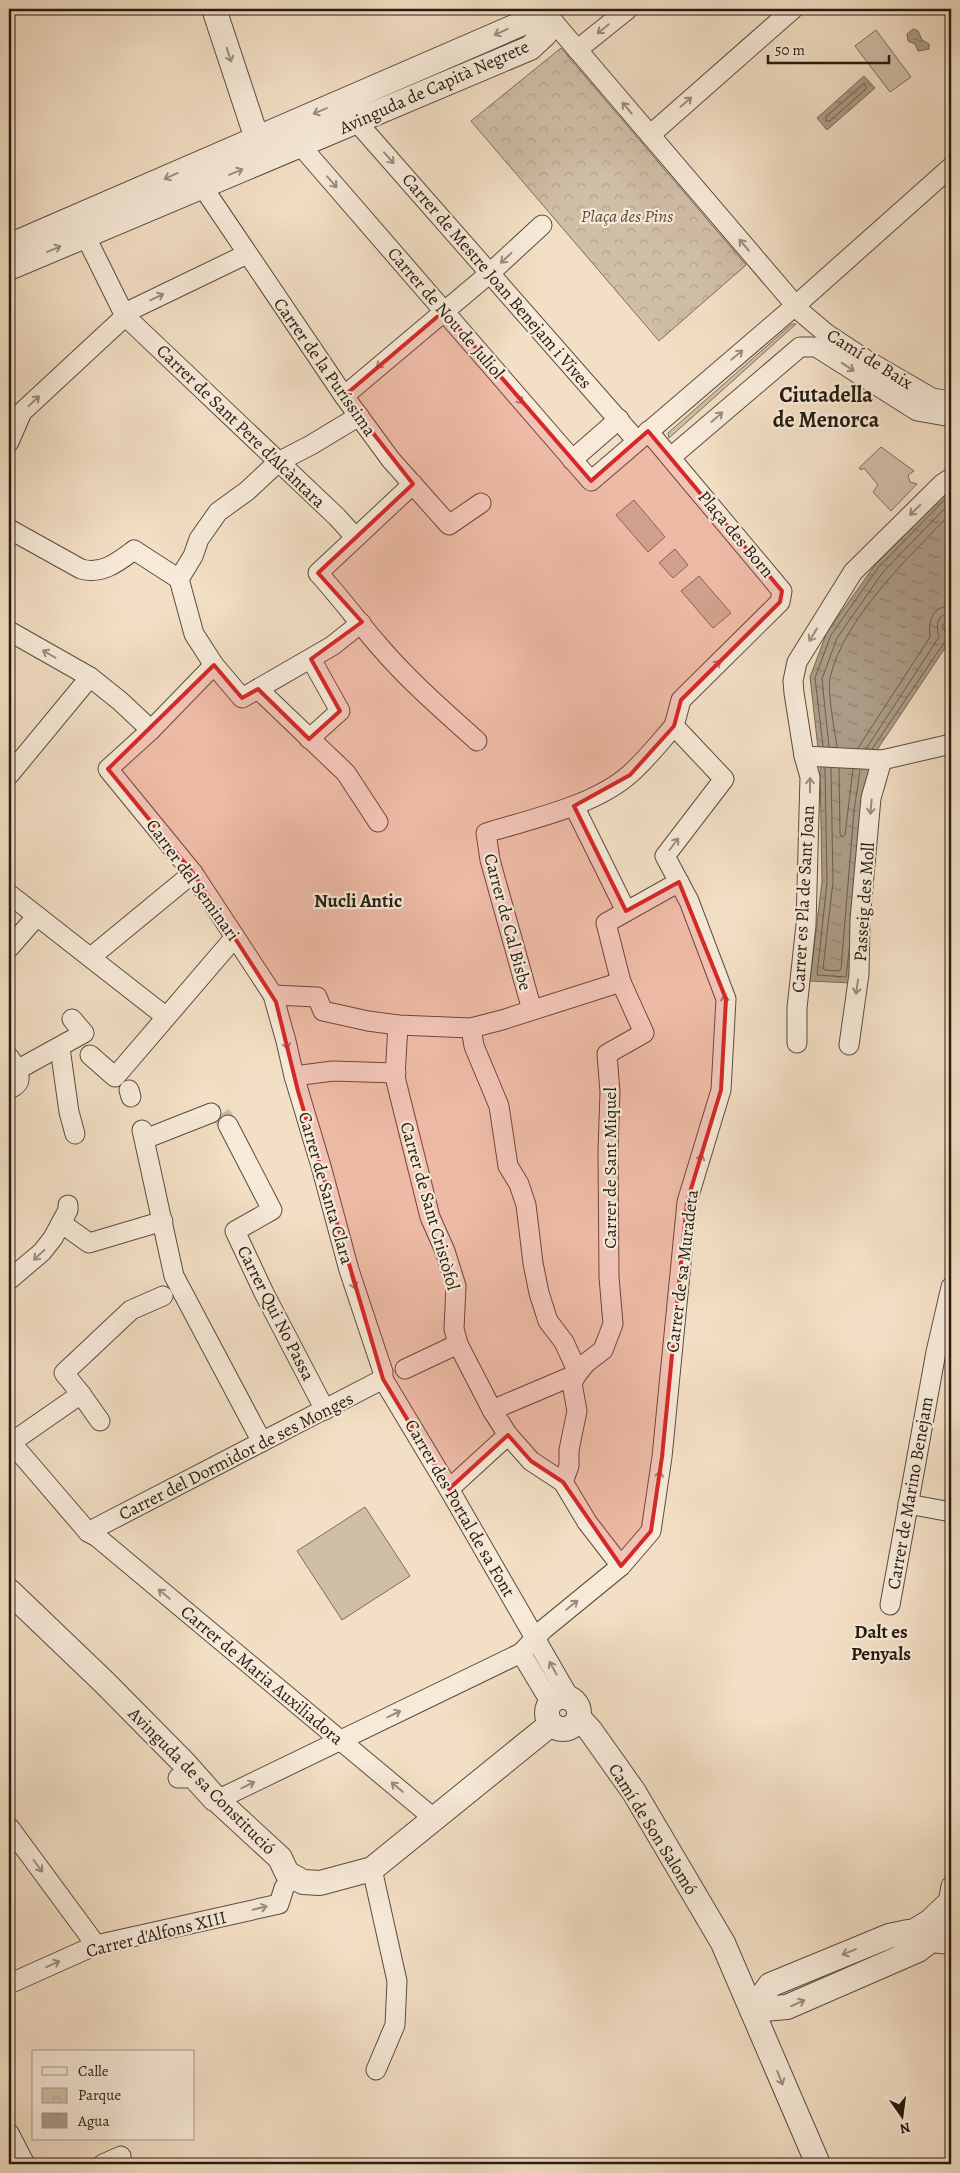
<svg xmlns="http://www.w3.org/2000/svg" width="960" height="2173" viewBox="0 0 960 2173" font-family="Alegreya,serif">
	<defs>
		<pattern id="park-crowns" width="20" height="18" patternUnits="userSpaceOnUse" patternTransform="scale(1.25)"><rect width="20" height="18" fill="#d0bea6"/><path d="M2 6a3 3 0 1 1 6 0M12 15a3 3 0 1 1 6 0" fill="none" stroke="#b2a38e"/></pattern>
		<pattern id="water-ripples" width="26" height="14" patternUnits="userSpaceOnUse" patternTransform="scale(1.25)"><rect width="26" height="14" fill="#ad9d88"/><path d="M2 4q2-2 4 0t4 0M15 11q2-2 4 0t4 0" fill="none" stroke="#8d7f6e"/></pattern>
	</defs>
	<rect width="100%" height="100%" fill="#f3dfc5"/>
	<filter id="stains"><feTurbulence type="fractalNoise" baseFrequency=".004" numOctaves="4"/><feColorMatrix values="0 0 0 0 .2 0 0 0 0 .09 0 0 0 0 .02 0 0 0 .5 -.17"/></filter>
	<radialGradient id="worn" r=".72"><stop offset=".6" stop-color="#630" stop-opacity="0"/><stop offset="1" stop-color="#630" stop-opacity=".3"/></radialGradient>
	<g fill="#d0bea6" stroke="#7b6d5c">
		<path d="M876,30L911,77L890,92L855,46Z"/>
		<path d="M792,324H796L669,438L668,433Z"/>
		<path d="M881,447L914,471L908,475L910,482L917,484L891,511L873,492L878,485L864,468L861,470L859,468Z"/>
		<path d="M634,500L665,537L648,552L616,515Z"/>
		<path d="M675,549L688,565L673,578L659,563Z"/>
		<path d="M699,576L731,613L713,628L681,591Z"/>
		<path d="M365,1507L410,1576L342,1620L297,1551Z"/>
	</g>
	<path fill="url(#park-crowns)" stroke="#7b6d5c" d="M561,48L746,265L659,341L471,121Z"/>
	<g fill="url(#water-ripples)" stroke="#776958">
		<path d="M913,29L918,31L922,40L929,44V49L918,51L915,44L908,41L907,34Z"/>
		<path d="M864,76L875,88L827,130L817,118Z"/>
		<path d="M951,487V622L947,627L951,631V639L877,750L851,983L810,981L822,881L820,766L810,677L827,632L875,565Z"/>
	</g>
	<g fill="none" stroke-linecap="round" stroke-linejoin="round">
		<g stroke="#6a5c4c" stroke-width="1">
			<path d="M864,84L866,86V89L830,121H826V117Z"/>
			<path d="M823,746L815,678L831,635L878,568L951,493"/>
			<path d="M829,747L822,679L837,638L883,572L951,502"/>
			<path d="M837,747C835,733 827,690 830,678C843,619 910,556 951,513"/>
			<path d="M858,748L930,637C928,621 932,606 951,606"/>
			<path d="M866,749L939,637C936,626 936,614 951,613"/>
			<path d="M872,749L948,637L942,626L946,621L951,619"/>
			<path d="M825,768L827,882L817,975L846,977L849,951"/>
			<path d="M831,768L833,882L823,968L825,970L838,971L841,969L854,811L860,770"/>
			<path d="M839,768L840,834L842,837L845,835L853,769"/>
		</g>
		<path stroke="#cab8a1" stroke-width="19" stroke-dasharray="19 9" stroke-linecap="butt" d="M221,1114L228,1125"/>
		<defs>
			<g id="minor">
				<path d="M545,9L546,13L802,313L827,334L865,359L932,398L951,401"/>
				<path d="M577,50L628,9"/>
				<path d="M356,121L637,441"/>
				<path d="M650,135L793,9"/>
				<path d="M300,145L591,481L795,306L951,167"/>
				<path d="M197,175L202,186L344,396L391,460L449,525L481,503"/>
				<path d="M80,225L125,316L337,517L355,537"/>
				<path d="M344,396L490,273L542,225"/>
				<path d="M9,442L22,412L133,309L247,254"/>
				<path d="M671,457L800,347H816L917,411L951,417"/>
				<path d="M572,460L619,419"/>
				<path d="M413,484L318,573C340,597 359,623 380,647C409,681 444,711 477,741"/>
				<path d="M9,529L81,569C102,575 118,562 134,550L179,579L194,634L214,665L242,698L332,646L361,623"/>
				<path d="M179,579L193,556L199,539L218,512L247,491L278,462L311,445L359,416"/>
				<path d="M9,631L90,677L120,701L151,730"/>
				<path d="M214,665L151,730L108,769L193,873L273,995L286,1041L294,1076L321,1166L349,1270L383,1372V1379"/>
				<path d="M258,689L346,773L378,822"/>
				<path d="M309,739L340,711L311,659"/>
				<path d="M804,756L882,760L951,744"/>
				<path d="M9,775L90,677"/>
				<path d="M574,806L626,911"/>
				<path d="M9,894L165,1016"/>
				<path d="M9,948L37,916"/>
				<path d="M91,957L193,873"/>
				<path d="M273,995L317,997L323,1011L368,1021L398,1025L471,1028L502,1020L621,982"/>
				<path d="M532,1010L490,860L486,833C531,819 594,806 630,774C646,760 660,742 674,726"/>
				<path d="M398,1025L395,1077L430,1217L445,1251L456,1286L454,1329L458,1344L492,1410L508,1435L531,1461L563,1482L587,1522L621,1566"/>
				<path d="M471,1028L474,1046L499,1106L508,1166L519,1184L526,1205L533,1263L539,1293L548,1321L564,1342L574,1364L577,1374L572,1383L577,1411L569,1450V1466L563,1482"/>
				<path d="M797,1043V1008L806,925L810,777L804,756L794,693L793,681L797,662L853,572L942,484L951,478"/>
				<path d="M849,1045L859,974L860,920L871,798L882,760"/>
				<path d="M60,1048L69,1112L75,1134"/>
				<path d="M90,1055L115,1077L235,937"/>
				<path d="M9,1057C17,1069 27,1082 9,1089"/>
				<path d="M17,1070L84,1033L72,1019"/>
				<path d="M294,1076L333,1071L396,1073"/>
				<path d="M129,1090L131,1097"/>
				<path d="M228,1125L272,1210L235,1231L264,1293L325,1410"/>
				<path d="M142,1130L174,1276L262,1442"/>
				<path d="M145,1139L211,1113"/>
				<path d="M61,1223L89,1243L163,1221"/>
				<path d="M9,1280L42,1252L53,1238L68,1210V1205"/>
				<path d="M405,1369L458,1344"/>
				<path d="M383,1379L449,1489L569,1697"/>
				<path d="M81,1394L100,1421"/>
				<path d="M492,1410L577,1374L586,1363L603,1350L613,1324L609,1277L608,1151L610,1092L607,1054L644,1033L621,982L606,923L679,882"/>
				<path d="M9,1440L88,1532L97,1537L425,1811L431,1821"/>
				<path d="M9,1444L81,1394L64,1373L131,1310L163,1296"/>
				<path d="M449,1489L508,1435"/>
				<path d="M908,1504L951,1512"/>
				<path d="M88,1532L383,1379"/>
				<path d="M890,1605L936,1352L951,1287"/>
				<path d="M521,1653L551,1703"/>
				<path d="M178,1778H192L213,1801L217,1800L521,1653L544,1629L621,1566L651,1531L662,1457L687,1202L721,1090L726,999L689,901L665,856L724,779L674,726L681,700L780,602L782,591L648,431"/>
				<path d="M9,1827L96,1945"/>
				<path d="M372,1869L397,1981L395,2025L376,2070"/>
				<path d="M908,1932L928,1920L948,1901"/>
				<path d="M931,1940C948,1927 947,1905 951,1886"/>
				<path d="M9,1984L96,1945L279,1904L284,1888L292,1877"/>
				<path d="M9,2133L25,2164"/>
				<path d="M103,2164L121,2156"/>
			</g>
			<g id="tertiary">
				<path d="M214,9L257,139L265,153"/>
				<path d="M9,246L546,13L545,34L530,48L9,268"/>
				<path d="M9,1591L105,1683L185,1764L217,1800L280,1858L287,1873L303,1882L320,1883L372,1869L551,1724"/>
				<circle cx="563" cy="1713" r="16"/>
				<path d="M579,1718L590,1730L634,1792L723,1943L818,2164"/>
				<path d="M752,2010L770,1985L889,1936L908,1932L931,1940L951,1942"/>
				<path d="M752,2010L787,2007L918,1950L931,1940"/>
			</g>
		</defs>
		<use href="#minor" stroke="#594d3e" stroke-width="21"/>
		<use href="#tertiary" stroke="#594d3e" stroke-width="26"/>
		<use href="#minor" stroke="#f7ead9" stroke-width="19"/>
		<use href="#tertiary" stroke="#f7ead9" stroke-width="24"/>
	</g>
	<defs><path id="oneway-shaft" d="M-6 0H5M1.5-3L5.5 0L1.5 3" fill="none" stroke-width="1.6" stroke-linecap="round" stroke-linejoin="round" transform="scale(1.25)"/></defs>
	<g stroke="#998d7f">
		<use href="#oneway-shaft" transform="translate(603 29) rotate(141)"/>
		<use href="#oneway-shaft" transform="translate(501 32) rotate(156)"/>
		<use href="#oneway-shaft" transform="translate(229 55) rotate(72)"/>
		<use href="#oneway-shaft" transform="translate(686 102) rotate(-41)"/>
		<use href="#oneway-shaft" transform="translate(627 108) rotate(-130)"/>
		<use href="#oneway-shaft" transform="translate(320 111) rotate(157)"/>
		<use href="#oneway-shaft" transform="translate(389 158) rotate(49)"/>
		<use href="#oneway-shaft" transform="translate(236 172) rotate(-23)"/>
		<use href="#oneway-shaft" transform="translate(171 176) rotate(156)"/>
		<use href="#oneway-shaft" transform="translate(332 182) rotate(49)"/>
		<use href="#oneway-shaft" transform="translate(744 245) rotate(-130)"/>
		<use href="#oneway-shaft" transform="translate(54 249) rotate(-23)"/>
		<use href="#oneway-shaft" transform="translate(506 258) rotate(137)"/>
		<use href="#oneway-shaft" transform="translate(157 297) rotate(-26)"/>
		<use href="#oneway-shaft" transform="translate(737 355) rotate(-40)"/>
		<use href="#oneway-shaft" transform="translate(382 363) rotate(140)"/>
		<use href="#oneway-shaft" transform="translate(848 367) rotate(33)"/>
		<use href="#oneway-shaft" transform="translate(518 398) rotate(49)"/>
		<use href="#oneway-shaft" transform="translate(34 401) rotate(-43)"/>
		<use href="#oneway-shaft" transform="translate(717 417) rotate(-41)"/>
		<use href="#oneway-shaft" transform="translate(915 510) rotate(136)"/>
		<use href="#oneway-shaft" transform="translate(813 635) rotate(122)"/>
		<use href="#oneway-shaft" transform="translate(49 654) rotate(-150)"/>
		<use href="#oneway-shaft" transform="translate(715 666) rotate(-45)"/>
		<use href="#oneway-shaft" transform="translate(810 785) rotate(-90)"/>
		<use href="#oneway-shaft" transform="translate(871 807) rotate(95)"/>
		<use href="#oneway-shaft" transform="translate(674 844) rotate(-53)"/>
		<use href="#oneway-shaft" transform="translate(857 987) rotate(98)"/>
		<use href="#oneway-shaft" transform="translate(725 1002) rotate(-94)"/>
		<use href="#oneway-shaft" transform="translate(286 1042) rotate(77)"/>
		<use href="#oneway-shaft" transform="translate(700 1161) rotate(-73)"/>
		<use href="#oneway-shaft" transform="translate(39 1255) rotate(137)"/>
		<use href="#oneway-shaft" transform="translate(353 1282) rotate(72)"/>
		<use href="#oneway-shaft" transform="translate(659 1478) rotate(-81)"/>
		<use href="#oneway-shaft" transform="translate(164 1594) rotate(-140)"/>
		<use href="#oneway-shaft" transform="translate(572 1605) rotate(-39)"/>
		<use href="#oneway-shaft" transform="translate(553 1668) rotate(-119)"/>
		<use href="#oneway-shaft" transform="translate(394 1714) rotate(-26)"/>
		<use href="#oneway-shaft" transform="translate(248 1785) rotate(-26)"/>
		<use href="#oneway-shaft" transform="translate(397 1787) rotate(-140)"/>
		<use href="#oneway-shaft" transform="translate(38 1866) rotate(53)"/>
		<use href="#oneway-shaft" transform="translate(260 1908) rotate(-13)"/>
		<use href="#oneway-shaft" transform="translate(849 1952) rotate(158)"/>
		<use href="#oneway-shaft" transform="translate(53 1964) rotate(-24)"/>
		<use href="#oneway-shaft" transform="translate(798 2003) rotate(-24)"/>
		<use href="#oneway-shaft" transform="translate(780 2078) rotate(68)"/>
	</g>
	<path fill="#d62828" fill-opacity="0.2" stroke="#d62828" stroke-width="4" stroke-linejoin="round" d="M444,311L591,481L648,431L782,591L780,602L681,700L674,726L630,775L574,806L626,911L679,882L726,999L721,1090L687,1202L662,1457L651,1531L621,1566L563,1482L531,1461L508,1435L449,1489L383,1379L298,1091L276,1002L193,873L108,769L214,665L242,698L258,689L309,739L340,711L311,659L362,622L318,573L413,484L344,396Z"/>
	<g text-anchor="middle" dominant-baseline="central" stroke-width="4.5" stroke-linejoin="round" paint-order="stroke">
		<g font-size="18" fill="#261c11" stroke="#f7ead9">
			<text transform="translate(434 87) rotate(-24)">Avinguda de Capità Negrete</text>
			<text transform="translate(497 281) rotate(49)">Carrer de Mestre Joan Benejam i Vives</text>
			<text transform="translate(446 313) rotate(49)">Carrer de Nou de Juliol</text>
			<text transform="translate(870 359) rotate(32)">Camí de Baix</text>
			<text transform="translate(325 367) rotate(55)">Carrer de la Puríssima</text>
			<text transform="translate(241 426) rotate(44)">Carrer de Sant Pere d'Alcàntara</text>
			<text transform="translate(736 534) rotate(50)">Plaça des Born</text>
			<text transform="translate(193 880) rotate(54)">Carrer del Seminari</text>
			<text transform="translate(803 899) rotate(-87)">Carrer es Pla de Sant Joan</text>
			<text transform="translate(864 902) rotate(-86)">Passeig des Moll</text>
			<text transform="translate(508 922) rotate(75)">Carrer de Cal Bisbe</text>
			<text transform="translate(610 1168) rotate(-90)">Carrer de Sant Miquel</text>
			<text transform="translate(326 1188) rotate(74)">Carrer de Santa Clara</text>
			<text transform="translate(430 1206) rotate(74)">Carrer de Sant Cristòfol</text>
			<text transform="translate(682 1271) rotate(-83)">Carrer de sa Muradeta</text>
			<text transform="translate(276 1313) rotate(63)">Carrer Qui No Passa</text>
			<text transform="translate(236 1456) rotate(-27)">Carrer del Dormidor de ses Monges</text>
			<text transform="translate(910 1493) rotate(-80)">Carrer de Marino Benejam</text>
			<text transform="translate(460 1508) rotate(60)">Carrer des Portal de sa Font</text>
			<text transform="translate(262 1675) rotate(40)">Carrer de Maria Auxiliadora</text>
			<text transform="translate(202 1781) rotate(45)">Avinguda de sa Constitució</text>
			<text transform="translate(653 1829) rotate(58)">Camí de Son Salomó</text>
			<text transform="translate(156 1934) rotate(-14)">Carrer d'Alfons XIII</text>
		</g>
		<g font-size="18" font-style="italic" fill="#594d3e" stroke="#f7ead9">
			<text x="627" y="216">Plaça des Pins</text>
		</g>
		<g font-size="19" font-weight="bold" fill="#261c11" stroke="#f7ead9">
			<text x="358" y="901">Nucli Antic</text>
			<text x="881" y="1632">Dalt es<tspan x="881" dy="22">Penyals</tspan></text>
		</g>
		<g font-size="22" font-weight="bold" fill="#261c11" stroke="#f7ead9">
			<text x="826" y="395">Ciutadella<tspan x="826" dy="25">de Menorca</tspan></text>
		</g>
	</g>
	<rect width="960" height="2173" fill="none" stroke="#f3dfc5" stroke-width="30"/>
	<rect x="10" y="10" width="940" height="2153" fill="none" stroke="#261c11" stroke-width="2.5"/>
	<rect x="15" y="15" width="930" height="2143" fill="none" stroke="#261c11"/>
	<rect x="32" y="2050" width="162" height="90" fill="#f7ead9" stroke="#a39889"/>
	<rect x="42" y="2067" width="25" height="8" fill="#f7ead9" stroke="#a39889"/>
	<text x="78" y="2076" font-size="15" fill="#261c11">Calle</text>
	<rect x="42" y="2088" width="25" height="15" fill="url(#park-crowns)" stroke="#a39889"/>
	<text x="78" y="2100" font-size="15" fill="#261c11">Parque</text>
	<rect x="42" y="2113" width="25" height="15" fill="url(#water-ripples)" stroke="#a39889"/>
	<text x="78" y="2126" font-size="15" fill="#261c11">Agua</text>
	<g transform="translate(902 2116) rotate(166)" stroke="#f7ead9" stroke-width="4" paint-order="stroke">
	<path d="M0-4L9 19L0 12L-9 19Z" fill="#261c11"/>
	<text y="-8" font-size="14" font-weight="bold" text-anchor="middle" fill="#261c11">N</text>
	</g>
	<path d="M768 55v8h121v-8" fill="none" stroke="#261c11" stroke-width="2.5"/>
	<text x="775" y="55" font-size="15" fill="#261c11" stroke="#f7ead9" stroke-width="4" paint-order="stroke">50 m</text>
	<rect width="100%" height="100%" filter="url(#stains)"/>
	<rect width="100%" height="100%" fill="url(#worn)"/>
</svg>
